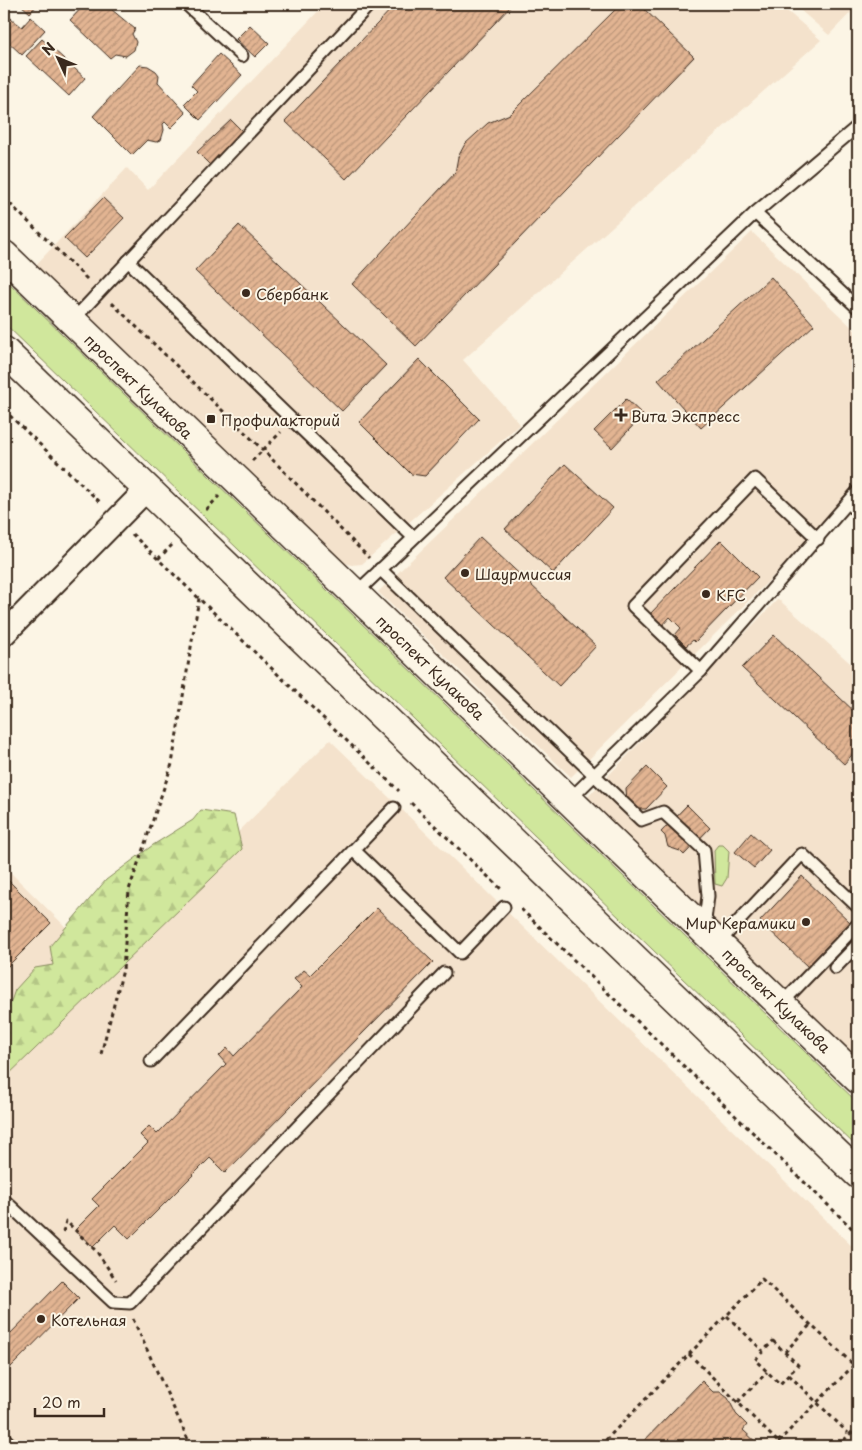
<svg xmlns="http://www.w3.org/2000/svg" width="862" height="1450" viewBox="0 0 862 1450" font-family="'Playpen Sans',sans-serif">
	<defs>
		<pattern id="forest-firs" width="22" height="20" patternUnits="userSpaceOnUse" patternTransform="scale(1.25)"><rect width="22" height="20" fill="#d0e79c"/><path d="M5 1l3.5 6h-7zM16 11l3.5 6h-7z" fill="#b4c686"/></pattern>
		<pattern id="building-hatch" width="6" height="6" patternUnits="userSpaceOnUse" patternTransform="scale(1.25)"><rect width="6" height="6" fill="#e2b492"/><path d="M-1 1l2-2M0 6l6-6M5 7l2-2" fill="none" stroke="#b89377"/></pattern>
	</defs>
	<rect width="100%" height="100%" fill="#fcf5e5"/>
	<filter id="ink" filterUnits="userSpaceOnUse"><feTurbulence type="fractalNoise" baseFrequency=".02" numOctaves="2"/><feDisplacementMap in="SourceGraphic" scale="10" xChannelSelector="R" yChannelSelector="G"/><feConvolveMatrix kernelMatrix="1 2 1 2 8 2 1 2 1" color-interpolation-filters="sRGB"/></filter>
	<g filter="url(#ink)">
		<g fill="#f4e2cc">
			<path d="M325,4H779L821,40L463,360L520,424L362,564L351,565L337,560L32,269L127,168L148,190Z"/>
			<path d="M793,4H858V5L829,35Z"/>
			<path d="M752,232L858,333V485L829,521L571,777L378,592Z"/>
			<path d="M778,599L858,670V1068L581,804Z"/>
			<path d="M330,740L858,1252V1446H4V1067Z"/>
			<path d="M4,866L84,945L4,1026Z"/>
		</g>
		<g fill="#d0e79c" stroke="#86885d">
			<path d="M4,278L858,1103V1148L4,323Z"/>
			<path d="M718,845H723L729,851L727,878L722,886L715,884L714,850Z"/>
		</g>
		<path fill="url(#forest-firs)" stroke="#86885d" d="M201,810L234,815L242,849L4,1079V1018H5L15,990L35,968L53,965L50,946L106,880L153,845L193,820Z"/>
		<g fill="url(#building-hatch)" stroke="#3b2a1e">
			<path d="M20,4H38L30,13Z"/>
			<path d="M85,4H105L135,29L132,34L136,42L134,50L126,56L115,54L110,58L70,20Z"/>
			<path d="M396,4H513L346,179L285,121Z"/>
			<path d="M621,4H639L694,57L416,346L352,284L455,173L458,157L465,144L488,123L510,114Z"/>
			<path d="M6,14L22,27L31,17L45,30L22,55L4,38V17Z"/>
			<path d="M250,25L269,43L255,57L236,39Z"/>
			<path d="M42,39L85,78L69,96L26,56Z"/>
			<path d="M219,54L242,75L200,120L184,104L197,91L191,85Z"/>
			<path d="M140,65L148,66L156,71L159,75L158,82L186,113L171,128L165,122L163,124L164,130L161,140L156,142L147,140L132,155L93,116Z"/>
			<path d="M231,120L244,133L211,166L197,152Z"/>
			<path d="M103,198L124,218L85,258L64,238Z"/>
			<path d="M239,225L386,365L342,411L195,271Z"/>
			<path d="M771,277L814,325L701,428L658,380Z"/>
			<path d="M419,359L479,419L425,476L411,474L359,422Z"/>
			<path d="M626,399L643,415L612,448L594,431Z"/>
			<path d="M565,464L613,508L553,573L505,529Z"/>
			<path d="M480,537L596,646L559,686L443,577Z"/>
			<path d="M721,540L758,577L695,642L693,640L686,646L675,635L681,628L670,617L662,626L650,614Z"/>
			<path d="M774,635L858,715V748L844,764L742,668Z"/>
			<path d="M647,767L667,787L646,809H637L627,800L626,789Z"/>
			<path d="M687,805L710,828L684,855L680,851L668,847L665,836L661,832Z"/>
			<path d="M751,833L770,850L754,868L735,852Z"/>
			<path d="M4,876L51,923L4,970Z"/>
			<path d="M802,876L851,923L809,968L760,921Z"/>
			<path d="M377,908L433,962L225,1173L210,1158L129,1239L115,1225L93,1247L75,1230L99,1206L92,1199L148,1143L140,1135L149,1126L157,1134L226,1064L219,1056L227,1048L234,1056L302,987L294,979L304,970L310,975Z"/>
			<path d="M62,1281L79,1298L10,1368L4,1362V1340Z"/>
			<path d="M702,1381L713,1392H720L728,1398L736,1414L747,1425L743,1430L760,1446H639Z"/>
		</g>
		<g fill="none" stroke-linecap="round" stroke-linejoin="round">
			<defs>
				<g id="lane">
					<path d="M186,4L242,56"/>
					<path d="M755,213L858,308"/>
					<path d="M128,261L413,537"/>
					<path d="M72,321L370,4"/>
					<path d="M849,503L858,512"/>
					<path d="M380,569L641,820L663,812L704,850L708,896L704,928"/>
					<path d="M356,593L755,213L858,126"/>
					<path d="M701,671L633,606L755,479L818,539"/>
					<path d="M569,800L701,671L858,491"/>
					<path d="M354,850L460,953L504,907"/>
					<path d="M718,943L802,854L858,907"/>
					<path d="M835,968L858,944"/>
					<path d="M781,1004L858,924"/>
					<path d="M151,1061L394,808"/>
					<path d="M4,1200L113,1302L130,1303L444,973"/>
					<path d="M4,1438L12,1446"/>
				</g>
				<path id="street" d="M4,634L147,489"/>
				<g id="primary">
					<path d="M4,255L858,1079"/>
					<path d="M4,351L858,1174"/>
				</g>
			</defs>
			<use href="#lane" stroke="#3b2a1e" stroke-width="15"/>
			<use href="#street" stroke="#3b2a1e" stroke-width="26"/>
			<use href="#primary" stroke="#3b2a1e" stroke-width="31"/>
			<g stroke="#3b2a1e" stroke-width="3" stroke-dasharray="4 4" stroke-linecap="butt">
				<path d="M4,198L88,280"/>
				<path d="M112,303L263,450L369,558"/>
				<path d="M4,410L101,503"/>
				<path d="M252,461L281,432"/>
				<path d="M206,510L219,496"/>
				<path d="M132,534L399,791"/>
				<path d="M158,559L172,545"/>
				<path d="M411,803L502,890"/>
				<path d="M521,909L858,1234"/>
				<path d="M101,1054L123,970L129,890L172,764L199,598"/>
				<path d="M63,1232L66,1221L97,1252L116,1280"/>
				<path d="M727,1316L763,1351"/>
				<path d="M133,1319L191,1446"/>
				<path d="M773,1341L798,1365L780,1384L755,1360Z"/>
				<path d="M785,1352L811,1324"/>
				<path d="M689,1354L782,1446"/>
				<path d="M789,1375L848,1433"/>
				<path d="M738,1402L767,1372"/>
				<path d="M778,1442L854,1365"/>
				<path d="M600,1446L762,1279L858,1369"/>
				<path d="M848,1446L843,1441L858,1426"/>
			</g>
			<use href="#lane" stroke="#fcf5e5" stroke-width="11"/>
			<use href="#street" stroke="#fcf5e5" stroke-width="22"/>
			<use href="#primary" stroke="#fcf5e5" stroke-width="28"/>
		</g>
	</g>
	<g fill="#3b2a1e" stroke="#fcf5e5" stroke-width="2">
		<circle cx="246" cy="293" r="5"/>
		<path d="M618.5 407.5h5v5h5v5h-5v5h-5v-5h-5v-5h5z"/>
		<rect x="206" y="414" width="10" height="10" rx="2.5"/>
		<circle cx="465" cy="573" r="5"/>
		<circle cx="706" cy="594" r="5"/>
		<circle cx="806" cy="922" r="5"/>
		<circle cx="41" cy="1319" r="5"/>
	</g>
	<g text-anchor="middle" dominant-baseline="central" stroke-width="4" stroke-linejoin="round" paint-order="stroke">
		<g font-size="15" fill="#3b2a1e" stroke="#fcf5e5" text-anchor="start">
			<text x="256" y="293">Сбербанк</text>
			<text x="631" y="415">Вита Экспресс</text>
			<text x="221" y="419">Профилакторий</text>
			<text x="475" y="573">Шаурмиссия</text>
			<text x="716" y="594">KFC</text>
			<text x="796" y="922" text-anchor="end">Мир Керамики</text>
			<text x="51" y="1319">Котельная</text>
		</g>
		<g font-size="15" fill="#3b2a1e" stroke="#fcf5e5">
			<text transform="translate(139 386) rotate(44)">проспект Кулакова</text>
			<text transform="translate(431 667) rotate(44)">проспект Кулакова</text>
			<text transform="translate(777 1000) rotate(44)">проспект Кулакова</text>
		</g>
	</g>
	<rect width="862" height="1450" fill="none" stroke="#fcf5e5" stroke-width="20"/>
	<rect x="10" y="10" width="842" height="1430" fill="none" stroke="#3b2a1e" stroke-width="2" filter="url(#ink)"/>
	<g transform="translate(58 58) rotate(314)" stroke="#fcf5e5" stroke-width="4" paint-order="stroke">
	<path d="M0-4L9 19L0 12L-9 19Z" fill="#3b2a1e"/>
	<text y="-8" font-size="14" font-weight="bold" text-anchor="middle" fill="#3b2a1e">N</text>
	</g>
	<path d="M35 1408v8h69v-8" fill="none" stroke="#3b2a1e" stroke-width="2.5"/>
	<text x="42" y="1408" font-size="15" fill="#3b2a1e" stroke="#fcf5e5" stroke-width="4" paint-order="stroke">20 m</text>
</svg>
